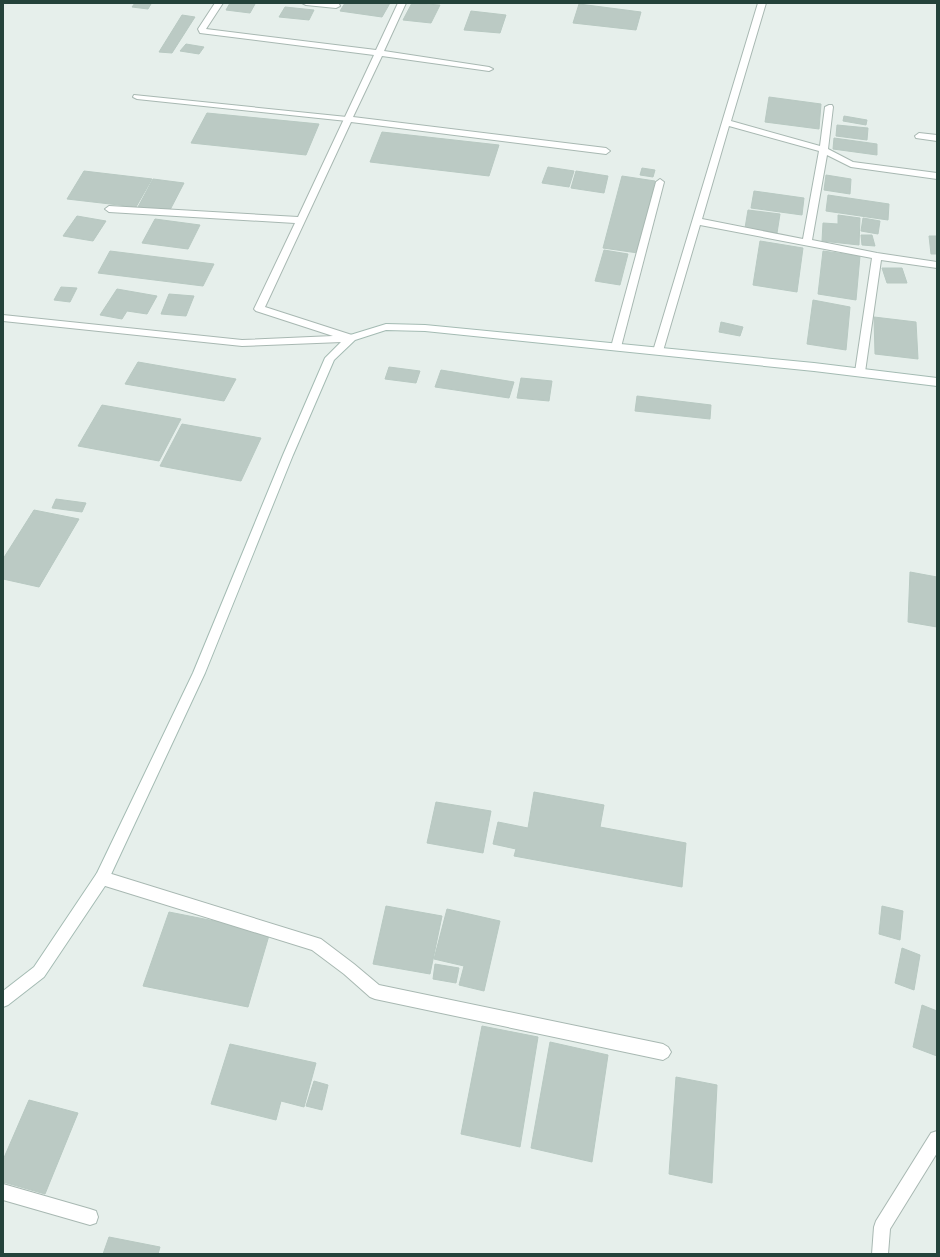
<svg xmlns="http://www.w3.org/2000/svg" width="940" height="1257" viewBox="0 0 940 1257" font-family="Lato,sans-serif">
	<rect width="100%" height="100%" fill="#e6efeb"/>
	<g fill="#bbcac4" stroke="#b8c9c2">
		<path d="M135,3H144L151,4L148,9L132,7Z"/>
		<path d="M230,3H247L255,4L250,13L226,10Z"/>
		<path d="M345,3H390L382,17L340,11Z"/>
		<path d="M412,3L440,5L431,23L403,20Z"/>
		<path d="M579,4L641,12L636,30L573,23Z"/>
		<path d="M285,7L314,10L309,20L279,17Z"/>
		<path d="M471,11L506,15L500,33L464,30Z"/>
		<path d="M182,15L195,17L172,53L159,52Z"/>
		<path d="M186,44L204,47L199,54L180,51Z"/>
		<path d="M769,97L821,104L819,129L765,122Z"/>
		<path d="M207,113L319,124L306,155L191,143Z"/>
		<path d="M844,116L867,120L866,125L843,121Z"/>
		<path d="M837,125L868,128L867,140L836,136Z"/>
		<path d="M382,132L499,145L489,176L370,162Z"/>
		<path d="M834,138L877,144V155L833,149Z"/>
		<path d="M548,167L574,171L569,187L542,183Z"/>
		<path d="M642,168L655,170L653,177L640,175Z"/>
		<path d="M84,171L152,179L136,207L67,199Z"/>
		<path d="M576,171L608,176L604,193L571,188Z"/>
		<path d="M826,175L851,179L850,194L824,190Z"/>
		<path d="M622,176L655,181L638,253L603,248Z"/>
		<path d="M153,179L184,183L170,210L138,207Z"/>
		<path d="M754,191L804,198L802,215L751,208Z"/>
		<path d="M828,195L889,204L888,220L826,211Z"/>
		<path d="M748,210L780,214L777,233L745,228Z"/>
		<path d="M838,215L860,218L859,245L822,241L823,223L838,224Z"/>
		<path d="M77,216L106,221L93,241L63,236Z"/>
		<path d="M863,218L880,221L878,234L861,231Z"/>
		<path d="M155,219L200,225L188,249L142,243Z"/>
		<path d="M861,235H872L875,246L862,245Z"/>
		<path d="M929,236H937V254H931Z"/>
		<path d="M760,241L803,248L797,292L753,285Z"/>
		<path d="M604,250L628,254L620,285L595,281Z"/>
		<path d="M110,251L214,264L203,286L98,273Z"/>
		<path d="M823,251L860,256L856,300L818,294Z"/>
		<path d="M882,268H902L907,283H887Z"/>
		<path d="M61,287L77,288L70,302L54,300Z"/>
		<path d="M117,289L157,296L147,314L127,311L122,319L100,315Z"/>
		<path d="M169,294L194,296L186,316L161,314Z"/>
		<path d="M813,300L850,307L846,350L807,344Z"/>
		<path d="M874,317L916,322L918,359L875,354Z"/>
		<path d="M721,322L743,327L740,336L719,332Z"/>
		<path d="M138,362L236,379L224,401L125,384Z"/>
		<path d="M389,367L420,371L416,383L385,379Z"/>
		<path d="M441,370L514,382L509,398L435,387Z"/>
		<path d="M521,378L552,381L549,401L517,398Z"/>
		<path d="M637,396L711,405L710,419L635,411Z"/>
		<path d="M102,405L181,419L159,461L78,446Z"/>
		<path d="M182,424L261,438L241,481L160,466Z"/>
		<path d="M56,499L86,503L82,512L52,508Z"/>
		<path d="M34,510L79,519L39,587L3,579V559Z"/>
		<path d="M910,572L937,577V627L908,622Z"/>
		<path d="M534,792L604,805L600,827L686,843L682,887L514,856L516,849L493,844L498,822L528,828Z"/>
		<path d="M436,802L491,811L483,853L427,843Z"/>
		<path d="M386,906L442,916L430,974L373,964Z"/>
		<path d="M882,906L903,911L900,940L879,934Z"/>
		<path d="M447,909L500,921L484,991L459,985L464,966L434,959Z"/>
		<path d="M169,912L270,932L248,1007L143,986Z"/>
		<path d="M902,948L920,955L914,990L895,983Z"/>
		<path d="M435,964L459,968L456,983L433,979Z"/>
		<path d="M922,1005L937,1011V1056L913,1047Z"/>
		<path d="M482,1026L538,1037L520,1147L461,1134Z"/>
		<path d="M550,1042L608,1055L592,1162L531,1148Z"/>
		<path d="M230,1044L316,1063L304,1107L281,1101L276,1120L211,1104Z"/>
		<path d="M676,1077L717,1085L712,1183L669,1174Z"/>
		<path d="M314,1081L328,1085L322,1110L306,1106Z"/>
		<path d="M29,1100L78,1113L45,1194L3,1182V1160Z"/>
		<path d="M109,1237L160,1247L158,1254H103Z"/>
	</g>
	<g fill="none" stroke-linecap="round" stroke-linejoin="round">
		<defs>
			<path id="lane" d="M134,95L347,117L351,119L347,121L137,99L133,97Z"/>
			<g id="street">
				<path d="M215,3H223L206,29L376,50L398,3H406L384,51L489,67L493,69L489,71L382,56L353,117L606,148L610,151L606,154L351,122L265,307L355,336L356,338L351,341L346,340L342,342L242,346L3,321V315L242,340L333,336L256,311L254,309L295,223L109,212L105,209L109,206L298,217L374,55L200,33L198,29Z"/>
				<path d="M302,3L339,4L340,6L336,8L306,5Z"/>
				<path d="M758,3H766L731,121L820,146L825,107L829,105H832L833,107L828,149L853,162L937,173V179L851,167L827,155L812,240L877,253L937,262V268L881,260L865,372L864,375H856L855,372L872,258L700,225L663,351L658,354L653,351ZM729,126L819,151L803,239L702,219Z"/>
				<path d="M919,133L937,135V141L916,138L915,136Z"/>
				<path d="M660,179L664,182L621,347L616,350L611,347L656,182Z"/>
				<path d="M102,871L321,939L354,964L379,985L663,1044L668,1047L671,1052L668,1057L663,1060L375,999L370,997L344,974L312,950L102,885L97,883L95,878L97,873Z"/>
				<path d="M937,1131V1153L890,1229L888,1254H872L874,1227L876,1221L931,1133Z"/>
				<path d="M3,1184L90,1209L96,1211L98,1217L96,1223L90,1225L3,1200Z"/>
			</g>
			<path id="secondary" d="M386,324L425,325L814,363L937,378V386L814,371L425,331L386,330L355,340L334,360L293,455L205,673L107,883L44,977L8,1005L3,1007V991L34,967L97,873L193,673L283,455L325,358L347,336Z"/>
		</defs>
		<use href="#lane" stroke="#a8b8b2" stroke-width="2"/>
		<use href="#street" stroke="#a8b8b2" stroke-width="2"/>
		<use href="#secondary" stroke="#a4bbb3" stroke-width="2"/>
		<use href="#lane" fill="#fff" fill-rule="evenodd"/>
		<use href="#street" fill="#fff" fill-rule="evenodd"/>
		<use href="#secondary" fill="#fff" fill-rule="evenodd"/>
	</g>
	<rect width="940" height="1257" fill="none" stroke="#24423a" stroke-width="8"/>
</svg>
